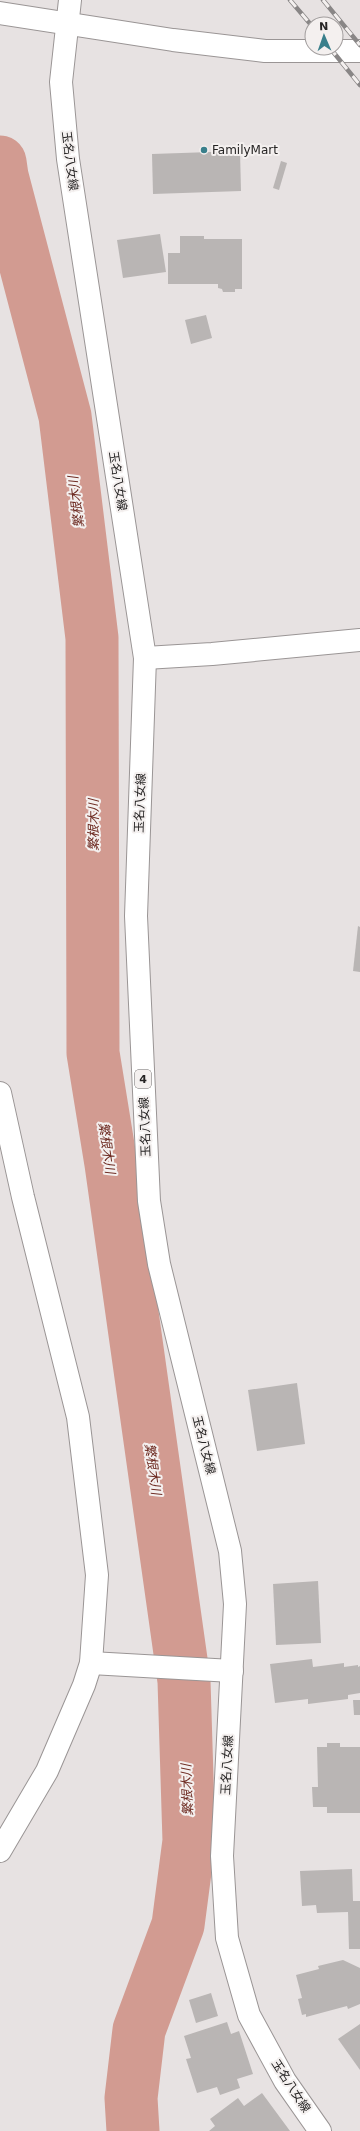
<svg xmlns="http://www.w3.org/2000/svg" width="360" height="2131" viewBox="0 0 360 2131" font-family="'DejaVu Sans','Noto Sans JP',sans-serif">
	<rect width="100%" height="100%" fill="#e7e2e2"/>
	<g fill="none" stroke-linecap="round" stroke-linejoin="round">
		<path stroke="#d29b91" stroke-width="53" d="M0,162L2,176L65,416L92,638L93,1053L111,1164L184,1681L189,1841L178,1925L139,2030L131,2098L133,2131"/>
	</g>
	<g fill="#b9b5b4">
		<path d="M240,151L241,191L153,194L152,154Z"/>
		<path d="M281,161L287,163L279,190L273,188Z"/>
		<path d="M160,234L166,272L123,278L117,240Z"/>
		<path d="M180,236H204V239H242V289H235V292H223L222,289L218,288V284H168V253H180Z"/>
		<path d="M206,315L212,338L191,344L185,320Z"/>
		<path d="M358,926L360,927V972L353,971Z"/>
		<path d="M297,1383L305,1444L257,1451L248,1390Z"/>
		<path d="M318,1581L321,1643L276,1645L273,1584Z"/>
		<path d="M312,1659L313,1667L344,1663V1667L358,1665V1667L360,1666V1693L348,1695V1699L308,1704V1699L275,1703L270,1664Z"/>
		<path d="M353,1700H360V1715H354Z"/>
		<path d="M327,1743H340V1747H360V1813H327V1807H313L312,1787H318L317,1747H327Z"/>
		<path d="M352,1869L353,1901H360V1949H349L348,1912L317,1913L316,1905L302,1906L300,1871Z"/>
		<path d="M343,1960L360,1968V2004L348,2009L347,2006L306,2017V2014L302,2015L298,1999L302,1998L296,1975L319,1969L318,1966Z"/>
		<path d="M211,1993L218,2016L196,2023L189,2000Z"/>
		<path d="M227,2022L231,2034L239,2031L253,2074L237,2079L240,2088L220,2095L217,2087L197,2093L186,2059L191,2058L184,2036Z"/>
		<path d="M360,2024V2070L338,2039Z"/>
		<path d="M262,2093L290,2131H209L215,2126L210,2119L238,2098L244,2106Z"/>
	</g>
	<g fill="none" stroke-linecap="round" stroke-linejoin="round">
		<defs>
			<g id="street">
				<path d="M145,658L212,654L360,640"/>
				<path d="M0,1093L23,1197L78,1417L97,1575L91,1663L84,1685L47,1771L0,1851"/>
				<path d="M91,1663L232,1671"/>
			</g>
			<path id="secondary" d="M0,13L173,40L265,51H360"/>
			<path id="primary" d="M70,0L61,82L68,159L145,658L136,916L149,1201L159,1264L230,1551L235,1604L222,1856L227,1938L249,2015L285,2081L320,2131"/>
		</defs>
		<use href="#street" stroke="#9a9595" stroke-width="24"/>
		<use href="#secondary" stroke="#9a9595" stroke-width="24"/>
		<use href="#primary" stroke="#9a9595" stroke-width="24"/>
		<use href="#street" stroke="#fff" stroke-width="22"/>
		<use href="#secondary" stroke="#fff" stroke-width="22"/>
		<use href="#primary" stroke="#fff" stroke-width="22"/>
		<defs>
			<g id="rail">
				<path d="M290,0L312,26"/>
				<path d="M323,0L360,45"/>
				<path d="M330,48L360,85"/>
			</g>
		</defs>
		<use href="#rail" stroke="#898686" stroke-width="4.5"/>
		<use href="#rail" stroke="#f4f0ef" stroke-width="3" stroke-dasharray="9" stroke-linecap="butt"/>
	</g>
	<circle fill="#397f8b" stroke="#f4f0ef" stroke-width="1.5" cx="204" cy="150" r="4"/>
	<g text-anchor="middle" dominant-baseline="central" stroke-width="4" stroke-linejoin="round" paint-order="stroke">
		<rect fill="#f4f0ef" stroke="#646161" stroke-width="1" x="135" y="1070" width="16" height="18" rx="3"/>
		<g font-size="11" font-weight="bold" fill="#262424">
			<text x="143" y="1079">4</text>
		</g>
		<g font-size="12" fill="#262424" stroke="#f4f0ef" text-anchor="start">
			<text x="212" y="150">FamilyMart</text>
		</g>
		<g font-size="12" fill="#262424" stroke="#f4f0ef">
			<text transform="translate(70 161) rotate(83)">玉名八女線</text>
			<text transform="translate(118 481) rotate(81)">玉名八女線</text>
			<text transform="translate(140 803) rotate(-88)">玉名八女線</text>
			<text transform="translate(145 1127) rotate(-92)">玉名八女線</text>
			<text transform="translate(204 1445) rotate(76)">玉名八女線</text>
			<text transform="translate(227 1765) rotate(-87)">玉名八女線</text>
			<text transform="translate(291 2086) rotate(57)">玉名八女線</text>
		</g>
		<g font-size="13" font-style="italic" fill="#6d2a21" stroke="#f4f0ef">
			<text transform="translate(76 502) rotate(-97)">繁根木川</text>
			<text transform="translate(93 825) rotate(-90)">繁根木川</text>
			<text transform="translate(107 1148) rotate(82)">繁根木川</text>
			<text transform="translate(153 1469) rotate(82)">繁根木川</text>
			<text transform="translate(187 1790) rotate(-92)">繁根木川</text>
		</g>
	</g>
	<g transform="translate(324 36) rotate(358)"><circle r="19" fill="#f4f0ef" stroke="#a29e9e"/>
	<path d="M0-3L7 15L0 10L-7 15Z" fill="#397f8b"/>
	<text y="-6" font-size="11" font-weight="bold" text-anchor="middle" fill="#262424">N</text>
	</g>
</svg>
